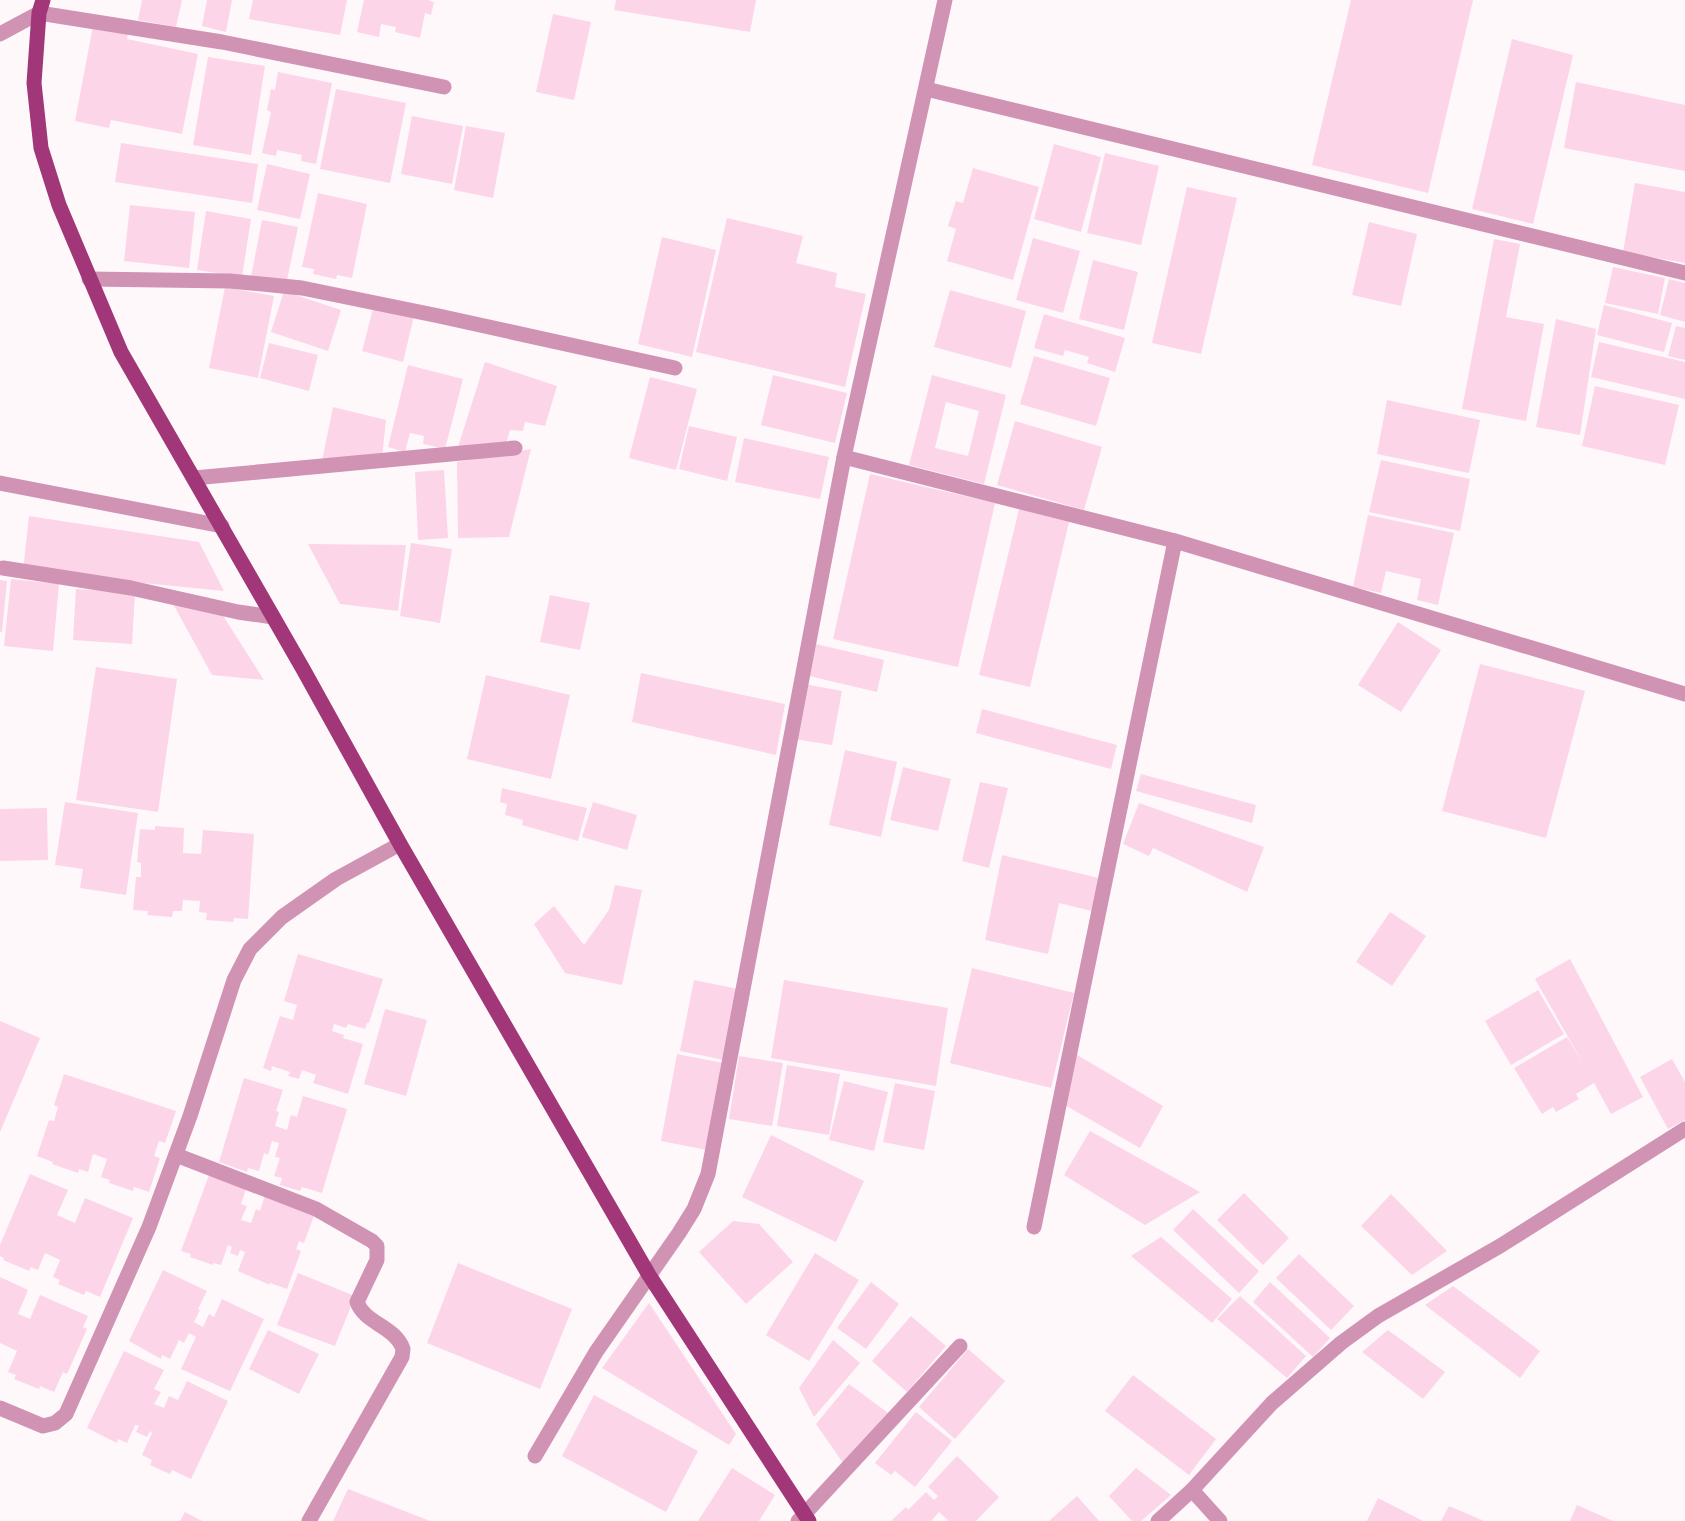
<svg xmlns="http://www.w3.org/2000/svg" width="1685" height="1521" viewBox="0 0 1685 1521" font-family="Figtree,sans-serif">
	<rect width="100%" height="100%" fill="#fef8fb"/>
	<g fill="#fcd5e9" fill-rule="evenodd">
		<path d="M142,0H182L176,27L138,20Z"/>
		<path d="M207,0H232L226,32L202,26Z"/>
		<path d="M253,0H347L340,35L249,19Z"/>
		<path d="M364,0H428L434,2L431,15L425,13L420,38L395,32L396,27L381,24L379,37L357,32Z"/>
		<path d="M616,0H756L750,32L614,10Z"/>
		<path d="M1351,0H1473L1428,193L1312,165Z"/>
		<path d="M553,14L591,22L574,100L536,92Z"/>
		<path d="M93,26L128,33L127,39L198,54L182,134L111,120L109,128L75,121Z"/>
		<path d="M1512,39L1573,55L1533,224L1472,209Z"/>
		<path d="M208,57L265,66L251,155L193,145Z"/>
		<path d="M278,72L332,83L316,164L301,161L302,155L277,150L276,156L262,153L271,112L267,110L271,89L275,90Z"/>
		<path d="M1576,82L1685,105V171L1564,148Z"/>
		<path d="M336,89L406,103L390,183L320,169Z"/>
		<path d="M412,116L463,126L452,184L401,174Z"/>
		<path d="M466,126L505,133L493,198L454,190Z"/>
		<path d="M121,143L258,164L252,203L115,182Z"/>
		<path d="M1054,144L1101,157L1081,232L1034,219Z"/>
		<path d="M1105,153L1159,166L1141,245L1087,233Z"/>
		<path d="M267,164L310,174L300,219L257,210Z"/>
		<path d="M973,168L1039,187L1013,280L947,261L956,229L948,226L956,201L963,203Z"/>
		<path d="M1635,183L1685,192V263L1623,252Z"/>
		<path d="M1187,187L1237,198L1201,354L1152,343Z"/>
		<path d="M318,193L367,204L352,278L337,275L336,279L313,274L314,269L302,267Z"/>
		<path d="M130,205L195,212L189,268L124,261Z"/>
		<path d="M206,211L251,219L242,277L197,270Z"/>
		<path d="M727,218L803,236L796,263L837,273L835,287L866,294L845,387L696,352Z"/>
		<path d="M262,220L298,227L286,285L251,277Z"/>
		<path d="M1369,222L1417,234L1401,306L1352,295Z"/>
		<path d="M662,237L716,250L692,357L638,344Z"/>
		<path d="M1033,238L1080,251L1063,313L1016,300Z"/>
		<path d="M1494,239L1520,244L1506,317L1544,324L1526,421L1462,409Z"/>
		<path d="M1093,260L1138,272L1124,330L1079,319Z"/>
		<path d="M1613,267L1665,278L1658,314L1605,303Z"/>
		<path d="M1669,279L1685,283V322L1660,315Z"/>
		<path d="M225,287L274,296L258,378L209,368Z"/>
		<path d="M950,290L1026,311L1011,368L934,347Z"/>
		<path d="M284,291L341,310L328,351L271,332Z"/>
		<path d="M374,305L414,316L403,362L362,351Z"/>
		<path d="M1604,305L1672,323L1664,352L1597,335Z"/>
		<path d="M1044,314L1125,338L1115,372L1087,363L1089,357L1065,350L1063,356L1034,348Z"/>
		<path d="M1556,319L1596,329L1580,435L1536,427Z"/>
		<path d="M1676,326L1685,328V360L1668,356Z"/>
		<path d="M1599,342L1685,362V399L1591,377Z"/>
		<path d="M269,343L318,355L309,391L260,378Z"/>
		<path d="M1034,356L1110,378L1096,426L1020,404Z"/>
		<path d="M485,362L557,386L545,426L525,422L523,431L510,430L506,444L457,450Z"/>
		<path d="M408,365L463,379L445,449L423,444L424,436L410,433L405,452L388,447Z"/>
		<path d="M773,375L847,393L835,443L761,425Z"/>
		<path d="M932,375L1006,395L984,484L909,465ZM946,402L979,411L968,456L935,448Z"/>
		<path d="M650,377L697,389L676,470L629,458Z"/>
		<path d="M1595,386L1679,405L1665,465L1582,446Z"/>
		<path d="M1387,400L1480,420L1469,473L1377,454Z"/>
		<path d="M333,407L386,420L382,458L322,461Z"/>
		<path d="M1015,421L1102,447L1084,510L997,485Z"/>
		<path d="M689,426L737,437L727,481L679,469Z"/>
		<path d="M744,438L829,457L820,499L735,482Z"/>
		<path d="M531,449L509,537L458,538L457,462Z"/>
		<path d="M1381,460L1470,479L1460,531L1369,512Z"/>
		<path d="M444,470L448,538L418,540L415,472Z"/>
		<path d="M870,474L995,503L958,667L833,639Z"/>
		<path d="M1019,509L1069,522L1030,687L979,675Z"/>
		<path d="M1368,515L1454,533L1438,605L1417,600L1421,579L1386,571L1381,593L1353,587Z"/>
		<path d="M29,516L199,542L224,591L23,571Z"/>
		<path d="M411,543L452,549L440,623L400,616Z"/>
		<path d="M308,544L406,545L398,611L340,604Z"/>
		<path d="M11,579L59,584L53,651L4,646Z"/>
		<path d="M0,580L7,581L2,632H0Z"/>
		<path d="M76,589L135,592L132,644L73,640Z"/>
		<path d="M550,595L590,603L580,650L540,642Z"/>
		<path d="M172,602L222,614L264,680L212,675Z"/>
		<path d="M1398,622L1441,650L1401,712L1358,685Z"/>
		<path d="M816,644L884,660L877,692L809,676Z"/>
		<path d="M1480,664L1585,691L1546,838L1442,811Z"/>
		<path d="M96,667L177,679L158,812L76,800Z"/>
		<path d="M641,673L785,704L776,755L632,722Z"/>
		<path d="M486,675L570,695L551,779L467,759Z"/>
		<path d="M804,684L842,691L832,745L794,739Z"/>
		<path d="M982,709L1117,745L1111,769L976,733Z"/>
		<path d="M845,750L897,762L881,837L829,825Z"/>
		<path d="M903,767L951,779L938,831L890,820Z"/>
		<path d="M1141,774L1256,805L1252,823L1136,791Z"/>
		<path d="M980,782L1008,788L989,868L962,861Z"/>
		<path d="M502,788L587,808L578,841L522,825L523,820L505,815L507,804L500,802Z"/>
		<path d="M65,802L138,813L126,895L80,888L83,869L55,865Z"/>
		<path d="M593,802L637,815L627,850L582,837Z"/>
		<path d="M1139,803L1264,847L1247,892L1153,848L1149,856L1123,844Z"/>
		<path d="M47,808L48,860L0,861V809Z"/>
		<path d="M155,826L184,828L183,853L201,854L203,830L254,834L248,919L234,918L233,922L206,920L207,913L199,912L200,901L183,900L182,911H173L172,917L147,915L148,911L133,910L136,877H141V863L137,862L140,829L155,830Z"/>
		<path d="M1002,855L1103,879L1096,912L1059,903L1048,954L985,940Z"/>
		<path d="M615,885L642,890L622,985L565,973L534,924L554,906L584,945L609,910Z"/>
		<path d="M1390,912L1426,936L1392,986L1356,962Z"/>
		<path d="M298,954L383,979L369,1023H367L365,1029L348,1024L346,1028L334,1024L332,1031L344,1035L343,1038L363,1044L348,1094L313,1083L316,1075L302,1070L299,1079L288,1076L290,1072L272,1066L271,1071L263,1068L280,1016L293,1020L297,1005L284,1001Z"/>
		<path d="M1570,959L1643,1097L1611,1114L1594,1083L1576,1094L1579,1099L1556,1112L1553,1107L1542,1114L1514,1068L1567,1037L1584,1065L1535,979Z"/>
		<path d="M972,968L1074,993L1051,1088L950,1063Z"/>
		<path d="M694,980L738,989L724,1060L680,1051Z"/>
		<path d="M784,980L948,1008L936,1086L771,1058Z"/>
		<path d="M1538,990L1564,1034L1511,1065L1485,1021Z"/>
		<path d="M385,1009L427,1020L406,1096L364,1084Z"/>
		<path d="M0,1021L40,1038L0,1132Z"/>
		<path d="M1074,1053L1163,1106L1140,1148L1063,1104Z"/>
		<path d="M677,1054L723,1063L707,1150L661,1141Z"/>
		<path d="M739,1056L783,1063L772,1126L729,1119Z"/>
		<path d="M1672,1059L1685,1082V1120L1668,1129L1640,1077Z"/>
		<path d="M787,1065L840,1074L829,1135L777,1126Z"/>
		<path d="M64,1074L176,1111L165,1143L159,1141L154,1156L160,1158L149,1192L134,1187L133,1191L109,1183L110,1180L101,1177L107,1159L93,1154L88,1172L79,1169L78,1173L52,1164L53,1162L37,1156L49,1120L54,1121L58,1107L54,1105Z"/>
		<path d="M244,1078L283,1090L276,1111L279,1112L275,1126L287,1130L291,1115L297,1117L303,1096L347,1109L322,1193L302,1187L300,1191L280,1185L282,1178L274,1176L280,1158L275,1157L279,1143L272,1141L268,1155L264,1153L259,1171L248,1168L247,1172L219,1162Z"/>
		<path d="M844,1081L888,1092L874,1151L829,1140Z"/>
		<path d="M895,1083L935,1091L924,1150L883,1142Z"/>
		<path d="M1090,1131L1200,1192L1145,1225L1064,1175Z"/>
		<path d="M771,1135L864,1181L836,1242L742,1197Z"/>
		<path d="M30,1174L68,1190L57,1215L75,1223L85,1198L133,1218L100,1297L86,1291L84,1295L58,1284L60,1280L53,1277L60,1260L45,1253L38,1270L31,1267L29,1271L3,1260L4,1258L0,1256V1245Z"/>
		<path d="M209,1175L246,1189L241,1204L247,1206L241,1220L251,1223L256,1209L260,1211L265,1195L315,1213L304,1243L299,1241L296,1249L301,1251L287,1289L270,1283V1285L238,1271L245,1252L240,1250L238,1256L230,1253L232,1247L228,1245L221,1265L213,1263V1265L190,1257L191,1254L181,1251Z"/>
		<path d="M1244,1193L1289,1238L1263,1265L1217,1220Z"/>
		<path d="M1391,1194L1447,1251L1412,1275L1361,1226Z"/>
		<path d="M1193,1209L1259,1271L1239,1293L1173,1230Z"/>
		<path d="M733,1221L759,1224L793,1262L746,1304L699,1252Z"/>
		<path d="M1161,1237L1232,1299L1212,1323L1131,1256Z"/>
		<path d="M815,1253L859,1280L809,1361L766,1335Z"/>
		<path d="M1299,1254L1354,1306L1331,1330L1276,1278Z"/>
		<path d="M458,1263L572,1309L540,1389L427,1343Z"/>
		<path d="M163,1270L207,1291L198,1309L200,1310L194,1322L203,1327L209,1314L214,1317L222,1299L264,1319L230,1391L181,1369L196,1337L189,1333L184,1343L179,1340L170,1359L162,1355L161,1359L129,1341Z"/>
		<path d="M298,1273L355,1296L335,1346L277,1325Z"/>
		<path d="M0,1277L28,1290L18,1314L30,1319L40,1295L88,1316L83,1327L87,1329L67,1374L63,1372L54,1392L40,1386L39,1389L14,1379L16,1375L8,1372L17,1351L0,1343Z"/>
		<path d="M871,1282L899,1304L866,1349L837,1328Z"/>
		<path d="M1270,1282L1330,1338L1313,1357L1253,1302Z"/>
		<path d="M1453,1286L1540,1351L1520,1378L1425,1305Z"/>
		<path d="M1240,1296L1306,1356L1287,1378L1217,1319Z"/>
		<path d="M649,1303L736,1434L729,1445L602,1368Z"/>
		<path d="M911,1316L946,1346L907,1392L872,1361Z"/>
		<path d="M268,1330L319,1354L299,1394L249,1369Z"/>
		<path d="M1388,1330L1445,1372L1423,1399L1362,1352Z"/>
		<path d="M833,1340L860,1363L814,1417L799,1388Z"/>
		<path d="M968,1349L1005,1381L955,1439L919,1407Z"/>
		<path d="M124,1351L164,1370L154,1389L161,1392L154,1404L164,1408L169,1396L178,1400L187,1381L228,1401L191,1479L172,1470L170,1474L150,1465L152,1460L142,1455L152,1433L150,1431L147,1437L136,1432L139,1426L135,1425L127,1443L118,1439L117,1443L87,1428Z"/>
		<path d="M1133,1375L1216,1439L1189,1475L1105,1411Z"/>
		<path d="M849,1384L888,1413L843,1463L816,1424Z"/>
		<path d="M594,1395L698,1451L666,1512L562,1456Z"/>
		<path d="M916,1412L952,1441L915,1487L895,1471L891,1475L875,1463Z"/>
		<path d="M957,1456L999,1497L976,1521H949L939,1512L931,1521H891L906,1507L908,1510L926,1492L934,1500L938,1496L928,1487Z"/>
		<path d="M732,1468L775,1495L759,1521H698Z"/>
		<path d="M1136,1468L1171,1495L1141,1521H1132L1109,1496Z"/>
		<path d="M348,1489L430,1521H333Z"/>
		<path d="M1077,1496L1099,1521H1049Z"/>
		<path d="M1378,1498L1423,1521H1367Z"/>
		<path d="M1577,1505L1613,1521H1570Z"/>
		<path d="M1449,1506L1484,1521H1441Z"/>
		<path d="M185,1512L202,1521H180Z"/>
	</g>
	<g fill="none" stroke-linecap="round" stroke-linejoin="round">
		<g stroke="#d093b4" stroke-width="15">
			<path d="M0,34L39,13L222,42L444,87"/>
			<path d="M926,89L1685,273"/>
			<path d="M89,279L230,281L302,288L439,316L675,368"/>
			<path d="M844,457L1175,541L1685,694"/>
			<path d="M194,478L515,448"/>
			<path d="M0,483L222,526"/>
			<path d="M3,568L131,588L238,612L273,617"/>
			<path d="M176,1155L316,1209L372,1241L377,1246V1260L357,1302C365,1324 395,1326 403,1349L402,1357L309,1521"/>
			<path d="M1034,1227L1175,541"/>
			<path d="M0,1408L43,1426L55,1423L66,1414L149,1227L190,1116L234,980L250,949L282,917L336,879L400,844"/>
			<path d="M535,1456L596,1352L679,1233L694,1209L708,1174L844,457L945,0"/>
			<path d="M1192,1490L1220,1521"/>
			<path d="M798,1521L960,1346"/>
			<path d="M1158,1521L1192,1490L1272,1403L1341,1343L1378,1316L1500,1246L1685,1129"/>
		</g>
		<path stroke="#a13679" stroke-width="15" d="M43,0L39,13L34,83L41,148L59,205L121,352L303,669L400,844L649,1275L809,1521"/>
	</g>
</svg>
